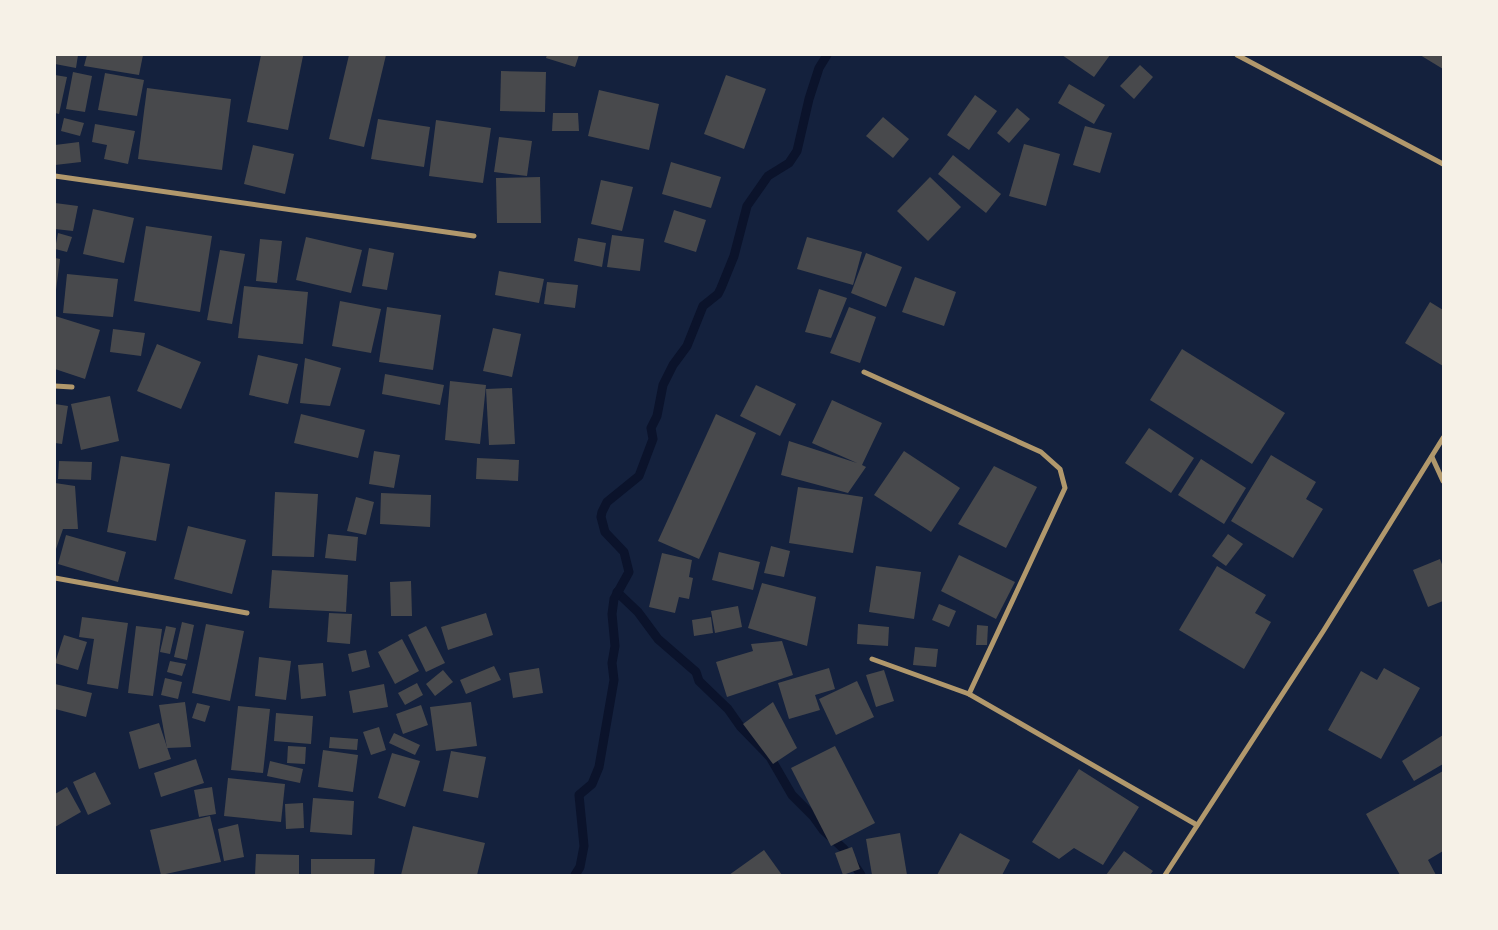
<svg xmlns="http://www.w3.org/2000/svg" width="1498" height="930" viewBox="0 0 1498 930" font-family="'Exo 2',sans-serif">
	<rect width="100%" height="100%" fill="#14213d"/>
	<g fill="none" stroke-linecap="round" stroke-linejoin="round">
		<g stroke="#0b132b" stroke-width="9">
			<path d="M617,592L638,612L658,639L696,672L699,681L728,709L740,726L770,757L792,795L813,816L823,830L844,849L861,875"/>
			<path d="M575,875L580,867L584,846L579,795L592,784L599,767L614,680L612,663L615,646L612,614L614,599L629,572L624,552L605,532L601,517L602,512L607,502L639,476L653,439L651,428L657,416L663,385L673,365L687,346L703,306L718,294L721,288L734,256L747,206L768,176L789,163L797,151L809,99L819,68L827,55"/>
		</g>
	</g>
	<g fill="#48494c">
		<path d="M55,55H78L76,68L55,64Z"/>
		<path d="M87,55H143L139,75L84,66Z"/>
		<path d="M261,55L303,56L288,130L247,122Z"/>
		<path d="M349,55H386L364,147L329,139Z"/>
		<path d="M547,55H579L575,67L546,58Z"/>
		<path d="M1062,55H1110L1094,77Z"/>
		<path d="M1420,55H1443V69Z"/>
		<path d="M1140,65L1153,77L1134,99L1120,86Z"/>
		<path d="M501,71L546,72L545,112L500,111Z"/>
		<path d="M73,72L92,76L85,112L66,109Z"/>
		<path d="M105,73L144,80L137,116L98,110Z"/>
		<path d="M55,75L67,77L59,114L55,113Z"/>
		<path d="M726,75L766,89L744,149L704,134Z"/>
		<path d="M1069,84L1105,105L1094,124L1058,103Z"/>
		<path d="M147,88L231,99L222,170L138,159Z"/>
		<path d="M599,90L659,104L649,150L588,136Z"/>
		<path d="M975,95L997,111L969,150L947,135Z"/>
		<path d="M1017,108L1030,119L1009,143L997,133Z"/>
		<path d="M553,113H578L579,131H552Z"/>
		<path d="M883,117L909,139L893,158L866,136Z"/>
		<path d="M64,118L84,123L80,136L61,131Z"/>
		<path d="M378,119L430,127L424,167L371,159Z"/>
		<path d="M436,120L491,128L483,183L429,176Z"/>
		<path d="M95,124L135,131L128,164L104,159L107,145L92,142Z"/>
		<path d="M1085,126L1112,133L1100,173L1073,165Z"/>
		<path d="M499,137L532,141L527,176L494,172Z"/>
		<path d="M79,142L81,162L55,165V145Z"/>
		<path d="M1024,144L1060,154L1046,206L1009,196Z"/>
		<path d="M253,145L294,154L285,194L244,184Z"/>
		<path d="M953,155L1001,194L986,213L938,174Z"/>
		<path d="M671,162L721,177L711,208L662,194Z"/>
		<path d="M540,177L541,223H497L496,178Z"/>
		<path d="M930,177L961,207L928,241L897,211Z"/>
		<path d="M601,180L633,187L622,231L591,224Z"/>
		<path d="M55,203L78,206L73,231L55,229Z"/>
		<path d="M93,209L134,218L124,263L83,254Z"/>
		<path d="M674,210L706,220L696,252L664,242Z"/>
		<path d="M146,226L212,236L200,312L134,301Z"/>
		<path d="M58,233L72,237L67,252L55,249Z"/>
		<path d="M612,235L644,239L640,271L607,267Z"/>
		<path d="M306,237L362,250L351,293L296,280Z"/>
		<path d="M807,237L862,252L853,285L797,269Z"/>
		<path d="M578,238L606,243L602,267L574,261Z"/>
		<path d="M260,239L282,241L277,283L256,281Z"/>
		<path d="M369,248L394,253L387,290L362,286Z"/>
		<path d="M220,250L245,254L232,324L207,320Z"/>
		<path d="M866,253L902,267L886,307L851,293Z"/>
		<path d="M55,258L60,259L56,290H55Z"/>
		<path d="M499,271L544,279L539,303L495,295Z"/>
		<path d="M67,274L118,279L113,317L63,313Z"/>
		<path d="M915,277L956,292L944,326L902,312Z"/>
		<path d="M547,282L578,285L575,308L544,304Z"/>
		<path d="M244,286L308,292L303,344L238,338Z"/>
		<path d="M819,289L847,298L831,338L805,332Z"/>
		<path d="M340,301L381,309L371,353L332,346Z"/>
		<path d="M1430,302L1443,310V366L1405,343Z"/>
		<path d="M387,307L441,315L433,370L379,362Z"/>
		<path d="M849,307L876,317L860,363L830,353Z"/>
		<path d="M55,316L100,330L85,379L55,369Z"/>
		<path d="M493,328L521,334L512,377L483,371Z"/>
		<path d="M113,329L145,333L141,356L110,352Z"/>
		<path d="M157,344L201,362L181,409L137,391Z"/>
		<path d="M1182,349L1285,413L1252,464L1150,400Z"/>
		<path d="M258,355L298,364L288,404L249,395Z"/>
		<path d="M305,358L341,368L330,406L300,403Z"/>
		<path d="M385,374L444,385L440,405L382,394Z"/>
		<path d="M450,381L486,385L480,444L445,440Z"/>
		<path d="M756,385L796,404L780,436L740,416Z"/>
		<path d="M512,388L515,444L489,445L486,389Z"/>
		<path d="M110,396L119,441L81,450L71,404Z"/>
		<path d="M832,400L882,423L862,465L866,467L848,493L781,475L789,441L857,463L812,443Z"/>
		<path d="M55,404L68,406L62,444L55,443Z"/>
		<path d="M301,414L365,430L358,458L294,443Z"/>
		<path d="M716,414L756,433L699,559L658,541Z"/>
		<path d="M1149,428L1194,458L1171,493L1125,463Z"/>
		<path d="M374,451L400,455L394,488L369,484Z"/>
		<path d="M904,451L960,488L931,532L874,495Z"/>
		<path d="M1271,455L1316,482L1306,499L1323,509L1293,558L1231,521Z"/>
		<path d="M121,456L170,464L156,541L107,532Z"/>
		<path d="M477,458L519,460L518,481L476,479Z"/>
		<path d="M1201,459L1246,488L1224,524L1178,495Z"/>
		<path d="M59,461L92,462L91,480L58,479Z"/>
		<path d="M994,466L1037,487L1006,548L958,524Z"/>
		<path d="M55,483L75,486L78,529H63L55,552Z"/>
		<path d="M798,487L863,497L853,553L789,543Z"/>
		<path d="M275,492L318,494L314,557L272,556Z"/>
		<path d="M381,493L431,495L430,527L380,524Z"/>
		<path d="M356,497L374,502L366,535L347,531Z"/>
		<path d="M188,526L246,540L232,594L174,579Z"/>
		<path d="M328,534L358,537L356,561L325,558Z"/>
		<path d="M1228,534L1243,544L1226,566L1212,556Z"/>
		<path d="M66,535L126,552L118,582L58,564Z"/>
		<path d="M771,546L790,551L784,577L764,573Z"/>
		<path d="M719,552L760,562L753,590L712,580Z"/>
		<path d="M662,553L692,560L689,577L693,578L689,599L679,597L675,613L649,607Z"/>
		<path d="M959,555L1015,582L996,619L941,591Z"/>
		<path d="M1440,559L1443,567V601L1428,607L1413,570Z"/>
		<path d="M876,566L921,572L914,619L869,612Z"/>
		<path d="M1217,566L1266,595L1255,613L1271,622L1244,669L1179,630Z"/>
		<path d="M272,570L348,575L346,612L269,608Z"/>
		<path d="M411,581L412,616H391L390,582Z"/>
		<path d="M762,583L816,597L807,646L748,628Z"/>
		<path d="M939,604L956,611L949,627L932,620Z"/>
		<path d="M738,606L742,627L715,633L711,611Z"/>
		<path d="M329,613L352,614L350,644L327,642Z"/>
		<path d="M486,613L493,635L448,650L441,627Z"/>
		<path d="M82,617L128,623L118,689L87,684L94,639L79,637Z"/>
		<path d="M711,617L713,633L694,636L692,620Z"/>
		<path d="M182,622L194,625L187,660L174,657Z"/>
		<path d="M206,624L244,631L230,701L192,693Z"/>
		<path d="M858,624L889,627L888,646L857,644Z"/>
		<path d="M977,625L988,626L987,645H976Z"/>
		<path d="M136,626L162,629L153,696L128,693Z"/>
		<path d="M166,626L176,628L170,654L160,652Z"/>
		<path d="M426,626L445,663L426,672L408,635Z"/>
		<path d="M64,635L87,642L78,670L55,663Z"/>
		<path d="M402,639L419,671L395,684L378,652Z"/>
		<path d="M782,641L793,675L727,697L716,662L753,651L751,644Z"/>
		<path d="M915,647L938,649L936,667L913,665Z"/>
		<path d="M366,650L370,667L352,672L348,654Z"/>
		<path d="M259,657L291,661L286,700L255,696Z"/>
		<path d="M170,661L186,664L182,676L167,672Z"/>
		<path d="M323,663L326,696L301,699L298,665Z"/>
		<path d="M494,666L501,680L466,694L460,680Z"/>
		<path d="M539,668L543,693L513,698L509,673Z"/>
		<path d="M829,668L835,689L815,695L820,710L789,719L778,683Z"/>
		<path d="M1384,668L1420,688L1381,759L1328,730L1361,671L1377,680Z"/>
		<path d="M443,670L453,682L435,696L426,684Z"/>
		<path d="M884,670L894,701L876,707L866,675Z"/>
		<path d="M165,678L182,682L178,699L161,695Z"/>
		<path d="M857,681L874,717L836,735L819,699Z"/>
		<path d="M417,683L423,695L405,705L398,693Z"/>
		<path d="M55,684L92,693L86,717L55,709Z"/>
		<path d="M384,684L388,707L353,713L349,691Z"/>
		<path d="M185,702L191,747L167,748L159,705Z"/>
		<path d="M471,702L477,746L436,751L430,707Z"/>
		<path d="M773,702L797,748L773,764L743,724Z"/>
		<path d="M197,703L210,706L205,722L192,718Z"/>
		<path d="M421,705L428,725L403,734L396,714Z"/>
		<path d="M238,706L270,709L263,773L231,770Z"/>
		<path d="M276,713L313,716L311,744L274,741Z"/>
		<path d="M159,723L171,759L139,769L129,732Z"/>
		<path d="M379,727L386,750L371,755L363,732Z"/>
		<path d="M394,733L420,745L415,755L389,743Z"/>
		<path d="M1443,735V764L1414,781L1402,761Z"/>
		<path d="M330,737L358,739L357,750L329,748Z"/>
		<path d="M288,746L306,747L305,764L287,763Z"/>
		<path d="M835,746L875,823L831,846L791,768Z"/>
		<path d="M323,750L358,755L353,792L318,787Z"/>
		<path d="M451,751L486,757L478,798L443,791Z"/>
		<path d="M392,753L420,761L405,807L378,798Z"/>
		<path d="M196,759L204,783L161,797L154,773Z"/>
		<path d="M270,761L303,769L300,783L267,776Z"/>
		<path d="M1079,769L1139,807L1103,865L1074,848L1059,859L1032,842Z"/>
		<path d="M1443,771V851L1428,860L1436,875H1400L1366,814Z"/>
		<path d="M95,772L111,804L88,815L73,782Z"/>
		<path d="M228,778L285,784L281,822L224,816Z"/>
		<path d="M67,787L81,812L55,827V794Z"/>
		<path d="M212,787L216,814L199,817L194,790Z"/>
		<path d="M313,798L354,801L352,835L310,832Z"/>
		<path d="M303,803L304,828L286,829L285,804Z"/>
		<path d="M210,816L221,862L161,875L150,830Z"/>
		<path d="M238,824L244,857L224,861L218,829Z"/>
		<path d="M413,826L485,843L477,875H401Z"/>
		<path d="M900,833L907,875H872L866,839Z"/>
		<path d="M960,833L1010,860L1002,875H937Z"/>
		<path d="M852,847L860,869L843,875L835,853Z"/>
		<path d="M764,850L782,875H729Z"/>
		<path d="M1124,851L1153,871L1150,875H1106Z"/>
		<path d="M256,854L299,855V875H255Z"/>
		<path d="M311,859H375L374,875H311Z"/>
	</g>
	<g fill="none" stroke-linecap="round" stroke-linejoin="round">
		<g stroke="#b1986c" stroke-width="5">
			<path d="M1237,55L1443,164"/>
			<path d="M55,176L474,236"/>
			<path d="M864,372L1041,452L1060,469L1065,488L969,694"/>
			<path d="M55,386L72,387"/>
			<path d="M1432,457L1443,481"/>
			<path d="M55,578L247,613"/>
			<path d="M872,659L969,694L1197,825"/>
			<path d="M1165,875L1324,630L1443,438"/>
		</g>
	</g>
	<rect width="1498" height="930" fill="none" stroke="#f6f1e7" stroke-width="112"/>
</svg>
